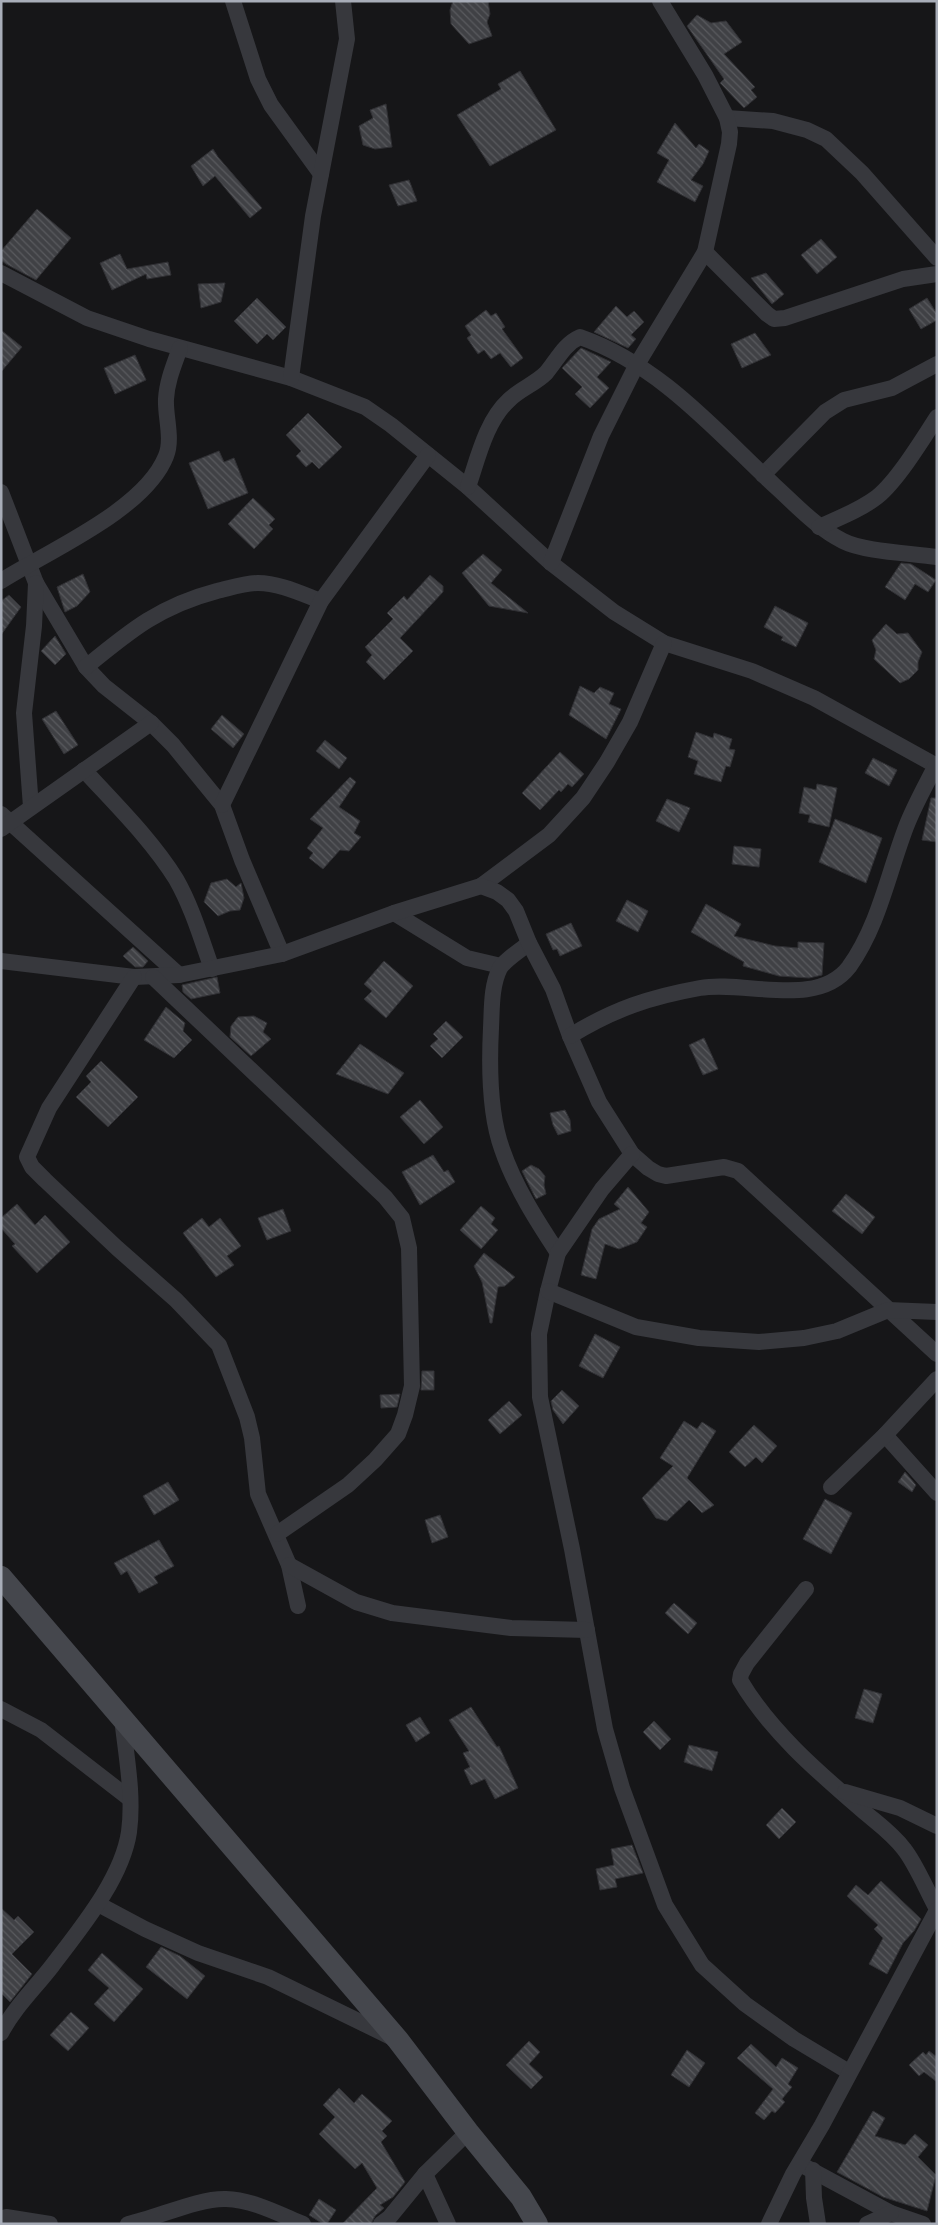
<svg xmlns="http://www.w3.org/2000/svg" width="938" height="2225" viewBox="0 0 938 2225" font-family="'DM Sans',sans-serif">
	<defs>
		<pattern id="building-back-hatch" width="6" height="6" patternUnits="userSpaceOnUse" patternTransform="scale(1.25)"><rect width="6" height="6" fill="#404145"/><path d="M-1 5l2 2M0 0l6 6M5-1l2 2" fill="none" stroke="#595a5e"/></pattern>
	</defs>
	<rect width="100%" height="100%" fill="#161618"/>
	<g fill="url(#building-back-hatch)" stroke="#303034">
		<path d="M453,1H488L490,14L487,22L492,36L469,44L451,24L450,10Z"/>
		<path d="M697,15L711,23L726,21L742,42L724,54L755,87L751,90L757,97L744,108L720,83L724,79L687,26Z"/>
		<path d="M520,71L556,130L490,166L457,115L501,89L498,84Z"/>
		<path d="M386,104L392,147L375,149L363,145L359,126L373,118L370,110Z"/>
		<path d="M675,123L696,148L699,144L709,151L703,164L691,180L703,186L695,202L657,182L669,160L657,153Z"/>
		<path d="M213,149L218,157L262,208L250,218L215,176L203,186L191,166Z"/>
		<path d="M409,180L417,201L398,206L389,185Z"/>
		<path d="M37,209L71,238L36,280L6,264L1,260V251Z"/>
		<path d="M821,239L837,257L817,274L801,255Z"/>
		<path d="M120,254L127,269L168,262L171,275L147,279L146,274L112,290L100,263Z"/>
		<path d="M766,273L784,294L772,304L751,278Z"/>
		<path d="M225,283L221,302L201,308L198,284Z"/>
		<path d="M257,298L286,327L273,340L267,334L257,344L234,321Z"/>
		<path d="M927,298L937,314V320L921,329L909,309Z"/>
		<path d="M616,306L627,317L634,311L644,322L631,335L636,339L628,348L594,332Z"/>
		<path d="M486,310L491,316L496,313L505,327L502,329L523,358L511,367L500,353L491,359L484,350L478,354L467,338L471,335L465,326Z"/>
		<path d="M1,330L22,347L1,372Z"/>
		<path d="M755,333L771,355L742,368L731,344Z"/>
		<path d="M581,348L611,362L597,377L609,388L590,408L575,394L582,387L562,368Z"/>
		<path d="M135,355L146,380L115,394L104,368Z"/>
		<path d="M308,413L342,447L319,469L312,462L306,467L296,456L301,451L286,435Z"/>
		<path d="M219,451L224,462L234,458L248,493L208,509L189,463Z"/>
		<path d="M253,498L275,519L269,525L273,529L254,549L228,524Z"/>
		<path d="M483,554L502,570L491,583L528,613L489,606L462,573Z"/>
		<path d="M901,563L911,564L936,580L928,592L915,584L905,600L885,587Z"/>
		<path d="M83,574L90,592L77,606L65,612L57,587Z"/>
		<path d="M430,575L443,586V592L400,638L413,651L384,680L366,662L372,655L365,647L393,619L387,613L404,596L407,600Z"/>
		<path d="M9,595L21,607L1,635V601Z"/>
		<path d="M775,606L808,623L796,647L781,640L783,637L764,627Z"/>
		<path d="M886,624L897,634L908,633L922,652L918,662V670L909,679L900,683L874,659L876,650L872,640Z"/>
		<path d="M55,636L66,654L55,665L41,651Z"/>
		<path d="M580,686L594,693L600,687L614,693L609,704L621,709L606,739L569,715Z"/>
		<path d="M56,711L78,745L64,754L42,719Z"/>
		<path d="M222,715L244,734L233,748L211,729Z"/>
		<path d="M696,732L713,738L714,733L732,739L729,749L735,750L730,767L726,766L721,782L694,774L698,761L688,757Z"/>
		<path d="M325,740L347,758L339,769L316,751Z"/>
		<path d="M560,752L584,774L572,787L568,784L561,792L559,790L540,810L522,793Z"/>
		<path d="M873,758L897,770L889,786L865,773Z"/>
		<path d="M350,777L356,782L339,807L360,821L354,833L361,837L349,851L340,850L323,869L309,858L313,853L307,848L323,828L310,819Z"/>
		<path d="M817,784L837,788L829,827L808,822L810,815L799,813L804,787L816,790Z"/>
		<path d="M931,798H937V842L922,840Z"/>
		<path d="M667,799L690,808L679,832L656,821Z"/>
		<path d="M835,819L882,838L866,883L819,862Z"/>
		<path d="M734,846L761,849L759,867L732,864Z"/>
		<path d="M227,879L236,887L241,883L244,898L240,910L230,911L218,916L204,902L211,883Z"/>
		<path d="M627,900L648,911L638,932L616,921Z"/>
		<path d="M706,904L741,924L734,936L775,946L798,948V942L824,943L822,975L809,978L779,976L743,966L744,962L691,932Z"/>
		<path d="M571,923L582,946L560,956L557,949L553,950L546,934Z"/>
		<path d="M133,947L148,961L143,967H135L123,956Z"/>
		<path d="M384,961L413,986L386,1018L364,999L372,991L364,984Z"/>
		<path d="M217,977L220,993L191,999L183,992L182,985Z"/>
		<path d="M166,1007L185,1023L183,1031L192,1040L174,1058L144,1040Z"/>
		<path d="M254,1016L267,1023L263,1032L271,1039L251,1056L230,1037L231,1026L238,1017Z"/>
		<path d="M446,1021L463,1037L442,1058L430,1046L438,1039L433,1034Z"/>
		<path d="M704,1038L718,1069L703,1075L689,1045Z"/>
		<path d="M360,1044L404,1073L388,1094L336,1074Z"/>
		<path d="M101,1061L138,1097L108,1127L76,1097L91,1082L86,1076Z"/>
		<path d="M420,1100L443,1127L424,1144L400,1117Z"/>
		<path d="M565,1110L570,1120L571,1131L558,1135L553,1125L550,1113Z"/>
		<path d="M433,1155L444,1172L448,1170L455,1182L420,1205L402,1172Z"/>
		<path d="M531,1165L539,1169L545,1176L544,1185L546,1194L536,1199L522,1171Z"/>
		<path d="M628,1187L649,1212L641,1223L647,1227L637,1242L619,1249L605,1244L596,1279L581,1275L592,1229L599,1219L620,1209L614,1204Z"/>
		<path d="M846,1194L875,1217L862,1234L832,1211Z"/>
		<path d="M17,1204L35,1225L45,1215L70,1242L37,1273L12,1246L15,1244L1,1228V1218Z"/>
		<path d="M481,1206L495,1218L491,1224L498,1230L481,1249L460,1230Z"/>
		<path d="M283,1209L291,1231L267,1240L258,1218Z"/>
		<path d="M202,1218L209,1227L220,1218L241,1246L227,1256L234,1265L216,1277L183,1233Z"/>
		<path d="M484,1253L515,1277L505,1286L498,1287L492,1323H490L482,1282L474,1266Z"/>
		<path d="M595,1334L620,1347L603,1378L579,1366Z"/>
		<path d="M422,1371H434V1390H421Z"/>
		<path d="M562,1390L579,1406L563,1424L553,1410L551,1401Z"/>
		<path d="M400,1394L397,1407L381,1408L380,1395Z"/>
		<path d="M509,1401L522,1415L500,1434L488,1420Z"/>
		<path d="M684,1421L697,1429L702,1422L716,1431L687,1478L714,1505L702,1513L689,1500L667,1521L656,1518L642,1498L673,1466L660,1458Z"/>
		<path d="M754,1425L777,1446L762,1463L756,1457L745,1467L729,1452Z"/>
		<path d="M905,1472L916,1485L912,1492L898,1482Z"/>
		<path d="M168,1482L179,1500L154,1515L143,1496Z"/>
		<path d="M825,1499L852,1513L831,1554L803,1539Z"/>
		<path d="M440,1515L448,1537L432,1543L425,1520Z"/>
		<path d="M159,1540L174,1566L154,1577L158,1583L139,1593L127,1571L121,1575L114,1563Z"/>
		<path d="M674,1603L697,1623L688,1634L665,1613Z"/>
		<path d="M864,1689L882,1694L873,1723L855,1718Z"/>
		<path d="M471,1707L497,1747L499,1746L518,1788L495,1799L485,1779L471,1785L464,1770L470,1767L463,1753L469,1751L449,1720Z"/>
		<path d="M420,1717L430,1733L416,1742L406,1725Z"/>
		<path d="M654,1721L671,1739L660,1750L643,1732Z"/>
		<path d="M689,1745L718,1752L712,1771L684,1762Z"/>
		<path d="M782,1808L796,1822L779,1839L766,1825Z"/>
		<path d="M632,1845L643,1873L615,1879L617,1887L600,1890L596,1869L614,1865L611,1849Z"/>
		<path d="M881,1881L921,1919L914,1931L903,1943L887,1974L869,1964L883,1938L874,1929L878,1925L847,1896L856,1885L868,1895Z"/>
		<path d="M1,1908L14,1920L18,1916L34,1932L12,1954L32,1974L10,2002L1,1993Z"/>
		<path d="M161,1947L180,1956L205,1976L187,1999L146,1967Z"/>
		<path d="M102,1953L143,1989L114,2022L94,2004L109,1988L88,1970Z"/>
		<path d="M71,2012L89,2028L68,2051L50,2035Z"/>
		<path d="M529,2041L540,2052L529,2064L543,2077L531,2089L506,2065Z"/>
		<path d="M751,2044L776,2067L782,2058L798,2068L788,2084L792,2087L782,2099L785,2102L775,2113L772,2111L764,2120L755,2113L773,2089L737,2058Z"/>
		<path d="M687,2050L705,2063L689,2087L671,2075Z"/>
		<path d="M929,2051L937,2057V2082L924,2072L919,2076L909,2065L923,2052L926,2055Z"/>
		<path d="M339,2088L354,2103L362,2094L392,2121L382,2131L387,2136L381,2142L405,2182L393,2197L380,2205L384,2208L375,2216L371,2224H342L377,2188L362,2163L355,2169L319,2134L335,2117L323,2105Z"/>
		<path d="M873,2111L885,2118L875,2136L905,2145L915,2134L928,2145L918,2157L936,2175L927,2211L883,2197L837,2172Z"/>
		<path d="M319,2199L336,2210L327,2224H323L309,2215Z"/>
	</g>
	<g fill="none" stroke-linecap="round" stroke-linejoin="round">
		<g stroke="#37383d" stroke-width="16">
			<path d="M233,1L258,79L271,105L321,174"/>
			<path d="M727,118L773,121L807,130L826,139L862,173L937,258"/>
			<path d="M705,252L767,314L774,319L785,318L903,279L937,274"/>
			<path d="M1,273L87,318L149,339L291,378L365,407L391,425L468,487L551,563L614,612L664,643L752,671L814,698L937,766"/>
			<path d="M291,378L313,216L347,39L343,1"/>
			<path d="M763,475L825,412L844,400L892,388L937,364"/>
			<path d="M468,487C478,458 486,421 509,400C520,389 535,384 546,373C557,360 564,344 580,337C660,365 715,430 775,486C797,506 817,528 843,541C864,552 912,553 937,557"/>
			<path d="M1,492L36,583L86,667L104,686L151,723L173,745L222,805L242,860L282,954"/>
			<path d="M819,527C839,518 860,510 877,497C897,481 923,439 937,417"/>
			<path d="M551,563L601,436L636,366L705,252L729,144L730,132L727,118L705,75L660,1"/>
			<path d="M1,581C48,551 145,510 166,456C173,439 165,416 166,399C167,381 174,365 180,348"/>
			<path d="M86,667C131,630 160,606 217,591C230,588 245,583 258,583C279,583 302,594 321,601"/>
			<path d="M84,770C116,805 151,839 176,879C192,907 201,938 212,969"/>
			<path d="M222,805L321,601L428,455"/>
			<path d="M31,807L24,713L34,626L36,583"/>
			<path d="M1,814L179,975"/>
			<path d="M1,829L151,723"/>
			<path d="M481,886L549,835L583,798L607,762L630,722L664,643"/>
			<path d="M394,913L467,958L501,966"/>
			<path d="M529,943C521,950 506,959 500,968C491,986 492,1008 491,1028C489,1067 489,1113 502,1149C515,1187 537,1221 558,1253"/>
			<path d="M1,961L134,977L179,975L282,954L394,913L481,886L497,892L508,900L516,911L529,943L553,989L570,1036L599,1102L632,1154L648,1168L658,1174L666,1176L724,1167L738,1171L937,1354"/>
			<path d="M134,977L49,1108L27,1157L32,1167L45,1180L117,1248L176,1300L219,1345L247,1417L252,1438L258,1494L289,1565L298,1606"/>
			<path d="M153,977L385,1197L402,1218L409,1248L412,1386L405,1415L398,1434L375,1460L348,1485L277,1534"/>
			<path d="M570,1036C614,1009 650,997 700,988C745,980 817,1009 849,967C879,925 888,874 906,827C914,806 926,785 936,765"/>
			<path d="M632,1154L602,1189L558,1253L548,1291L539,1334L540,1397L572,1549L605,1729L622,1788L665,1905L702,1965L745,2004L794,2039L849,2072"/>
			<path d="M548,1291L636,1327L699,1338L759,1342L804,1338L837,1331L888,1310L937,1312"/>
			<path d="M885,1435L937,1493"/>
			<path d="M831,1487L885,1435L937,1379"/>
			<path d="M289,1565L356,1602L392,1613L511,1628L587,1630"/>
			<path d="M806,1589L747,1663L741,1674L740,1680C770,1731 818,1772 862,1810C877,1823 892,1833 904,1849C916,1864 927,1891 937,1909"/>
			<path d="M1,1709L41,1730L130,1799"/>
			<path d="M845,1792L900,1808L937,1826"/>
			<path d="M98,1904L145,1929L198,1953L268,1977L393,2038"/>
			<path d="M1,2033C14,2008 35,1988 52,1966C80,1929 122,1879 129,1832C134,1795 126,1755 122,1718"/>
			<path d="M800,2164L891,2213L923,2224"/>
			<path d="M813,2170L814,2198L818,2224"/>
			<path d="M425,2174L448,2224"/>
			<path d="M6,2217L50,2224"/>
			<path d="M128,2224C157,2218 198,2198 226,2199C253,2200 279,2214 303,2224"/>
			<path d="M381,2224L389,2218L425,2174L468,2132"/>
			<path d="M769,2224L793,2174L822,2125L937,1910"/>
			<path d="M867,2224L891,2213"/>
		</g>
		<path stroke="#45474d" stroke-width="22" d="M1,1577L398,2040L468,2132L521,2197L537,2224"/>
	</g>
	<rect width="938" height="2225" fill="none" stroke="#a8adb8" stroke-width="5"/>
</svg>
